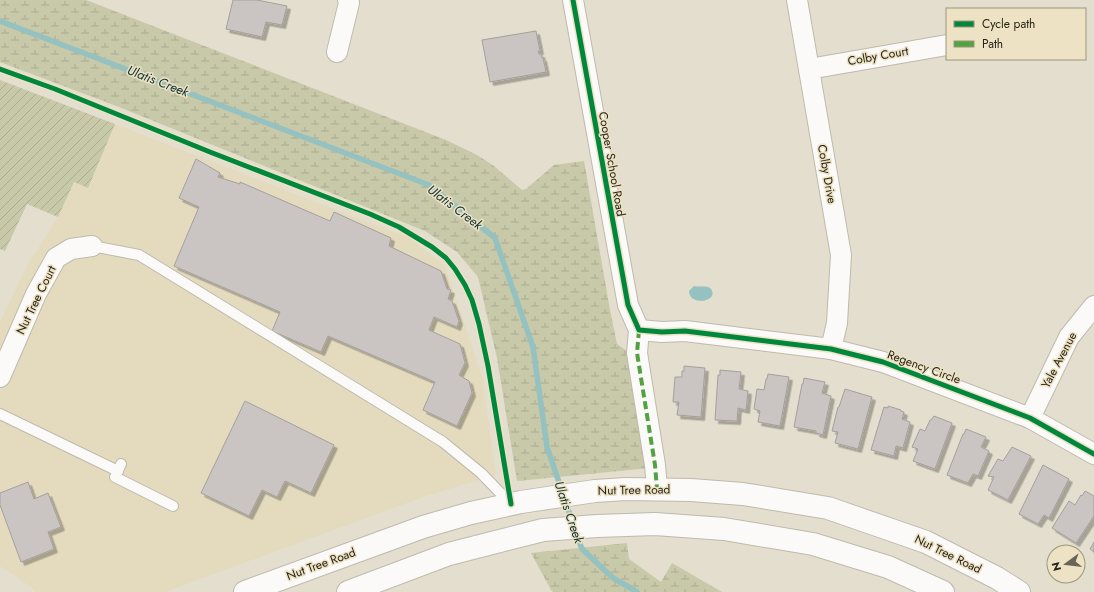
<svg xmlns="http://www.w3.org/2000/svg" width="1094" height="592" viewBox="0 0 1094 592" font-family="Jost,sans-serif">
	<defs>
		<pattern id="wetland-marsh" width="20" height="14" patternUnits="userSpaceOnUse"><rect width="20" height="14" fill="#c7c9a9"/><path d="M1 5h8M5 5V1M11 12h8M15 12V8" fill="none" stroke="#abac91"/></pattern>
		<pattern id="garden-furrows" width="10" height="10" patternUnits="userSpaceOnUse"><rect width="10" height="10" fill="#c7c9a9"/><path d="M-1 1l2-2M0 10L10 0M9 11l2-2" fill="none" stroke="#abac91"/></pattern>
		<filter id="shadow"><feDropShadow dx="3.5" dy="3.5" stdDeviation="0" flood-color="#0004"/></filter>
	</defs>
	<rect width="100%" height="100%" fill="#e3decd"/>
	<path fill="#e4dbbe" d="M115,124L409,238L445,266L482,377L496,475L429,495L165,592H36L31,587L0,566V322L28,264L58,217L74,182L89,187Z"/>
	<g fill="url(#wetland-marsh)">
		<path d="M0,0H86L446,140L477,155L494,166L522,190L526,189L554,165L584,161L610,310L617,344L630,353L650,468L517,481L497,358L478,277L457,252L425,231L119,107L0,62Z"/>
		<path d="M627,543L629,559L661,582L672,563L722,592H553L551,590L531,553Z"/>
	</g>
	<path fill="url(#garden-furrows)" d="M0,80L115,124L88,188L74,182L58,217L27,204L5,251L0,249Z"/>
	<path fill="#95c2c0" d="M694,286C698,287 704,286 708,287C710,288 712,289 712,291C717,302 689,306 689,291Z"/>
	<g fill="none" stroke-linecap="round" stroke-linejoin="round">
		<g stroke="#95c2c0" stroke-width="5.5">
			<path d="M0,21L429,185L495,238L533,347L547,447L562,491"/>
			<path d="M565,501L573,523"/>
			<path d="M576,533L582,549L613,578L637,592"/>
		</g>
	</g>
	<g fill="#cac4c2" stroke="#a59f9d" filter="url(#shadow)">
		<path d="M233,0H257L287,6L282,25L266,22L262,37L226,29Z"/>
		<path d="M536,31L540,51H538L539,54H541L542,58H543L546,72L490,82L482,40Z"/>
		<path d="M196,159L220,173L218,177L240,184V182L330,221L334,212L391,238L389,246L441,271L447,289L451,290L448,299L452,301L459,321L457,327L434,317L429,330L460,344L465,363L459,375L469,381L472,393L457,426L423,410L435,382L328,336L321,352L272,331L280,312L174,266L199,207L179,198Z"/>
		<path d="M684,366L705,368L701,417L677,415L679,402H673L675,377H682V371H684Z"/>
		<path d="M720,370L741,372L739,389L748,391L746,410L738,408L737,421L715,420L718,375H720Z"/>
		<path d="M768,374L789,377L780,426L758,422L760,411L754,409L757,389L764,390L766,379H767Z"/>
		<path d="M804,378L825,382L822,393L831,396L823,435L816,433V431L794,427L802,384H803Z"/>
		<path d="M845,389L872,397L858,449L835,443L838,432L832,431L838,407H839Z"/>
		<path d="M245,401L334,445L311,493L285,481L277,497L262,490L249,516L201,493Z"/>
		<path d="M888,406L901,410V411L904,412L902,419L910,422L903,448L896,446L894,456L871,450L884,407L888,408Z"/>
		<path d="M934,416L952,423L935,469L913,461L918,449L912,447L920,429L925,431L930,420H931Z"/>
		<path d="M966,429L986,437L981,447L989,451L978,476L973,474L968,483L947,475L963,434H964Z"/>
		<path d="M1012,447L1031,456L1008,500L988,490L994,477L988,476L998,459L1003,461Z"/>
		<path d="M1043,465L1069,479L1049,518L1044,515L1038,524L1019,514Z"/>
		<path d="M28,482L34,499L48,493L61,527L48,532L54,549L21,562L0,505V493Z"/>
		<path d="M1085,491L1094,496V516L1076,543L1052,528L1069,501L1075,505L1081,495L1082,496Z"/>
		<path d="M1094,542V552L1090,549Z"/>
	</g>
	<g fill="none" stroke-linecap="round" stroke-linejoin="round">
		<defs>
			<g id="lane">
				<path d="M92,246L139,255L443,442L481,473L511,504"/>
				<path d="M0,414L118,471"/>
				<path d="M121,464L115,477L173,506"/>
			</g>
			<g id="street">
				<path d="M573,0L628,305L639,330L637,353L655,465L657,489"/>
				<path d="M797,0L841,255L837,323L831,349"/>
				<path d="M337,52L349,3L348,0"/>
				<path d="M809,69L947,45"/>
				<path d="M639,330L662,332L685,331L831,349L883,362L1030,418L1094,454"/>
				<path d="M0,377L36,294L56,258L71,249L92,246"/>
				<path d="M1030,418L1069,337L1094,306"/>
			</g>
			<g id="secondary">
				<path d="M245,592L393,538L423,527L471,513L521,502L595,491L626,489L691,490L743,494L828,508L926,542L997,578L1019,592"/>
				<path d="M348,592L449,554L543,530L597,526L655,524L724,529L813,544L888,567L943,592"/>
			</g>
		</defs>
		<use href="#lane" stroke="#bebaad" stroke-width="12"/>
		<use href="#street" stroke="#bebaad" stroke-width="22"/>
		<use href="#secondary" stroke="#bebaad" stroke-width="24"/>
		<use href="#lane" stroke="#fbfaf8" stroke-width="10"/>
		<use href="#street" stroke="#fbfaf8" stroke-width="20"/>
		<use href="#secondary" stroke="#fbfaf8" stroke-width="22"/>
		<path stroke="#51a240" stroke-width="4" stroke-dasharray="8 4" stroke-linecap="butt" d="M639,330L637,353L655,465L657,489"/>
		<defs>
			<g id="cycleway">
				<path d="M573,0L628,305L639,330L662,332L685,331L831,349L883,362L1030,418L1094,454"/>
				<path d="M0,69L55,89L210,152L370,214L399,227L432,247L446,258L455,269L465,285L472,300L479,324L488,366L511,504"/>
			</g>
		</defs>
		<use href="#cycleway" stroke="#ede2c3" stroke-width="8"/>
		<use href="#cycleway" stroke="#00873e" stroke-width="5"/>
	</g>
	<g text-anchor="middle" dominant-baseline="central" stroke-width="3" stroke-linejoin="round" paint-order="stroke">
		<g font-size="12" fill="#272318" stroke="#ede2c3">
			<text transform="translate(878 56) rotate(-10)">Colby Court</text>
			<text transform="translate(612 164) rotate(80)">Cooper School Road</text>
			<text transform="translate(827 174) rotate(80)">Colby Drive</text>
			<text transform="translate(36 300) rotate(-64)">Nut Tree Court</text>
			<text transform="translate(1059 360) rotate(-62)">Yale Avenue</text>
			<text transform="translate(924 367) rotate(20)">Regency Circle</text>
			<text transform="translate(634 490) rotate(-1)">Nut Tree Road</text>
			<text transform="translate(948 554) rotate(26)">Nut Tree Road</text>
			<text transform="translate(321 564) rotate(-20)">Nut Tree Road</text>
		</g>
		<g font-size="13" font-style="italic" fill="#0f3134" stroke="#ede2c3">
			<text transform="translate(158 81) rotate(21)">Ulatis Creek</text>
			<text transform="translate(455 207) rotate(37)">Ulatis Creek</text>
			<text transform="translate(569 512) rotate(71)">Ulatis Creek</text>
		</g>
	</g>
	<rect x="946" y="8" width="140" height="52" fill="#ede2c3" stroke="#9e967f"/>
	<rect x="954" y="21" width="20" height="6" fill="#00873e" stroke="#9e967f"/>
	<text x="982" y="28" font-size="12" fill="#272318">Cycle path</text>
	<rect x="954" y="41" width="20" height="6" fill="#51a240" stroke="#9e967f"/>
	<text x="982" y="48" font-size="12" fill="#272318">Path</text>
	<g transform="translate(1066 564) rotate(255)"><circle r="19" fill="#ede2c3" stroke="#9e967f"/>
	<path d="M0-3L7 15L0 10L-7 15Z" fill="#696457"/>
	<text y="-6" font-size="11" font-weight="bold" text-anchor="middle" fill="#272318">N</text>
	</g>
</svg>
